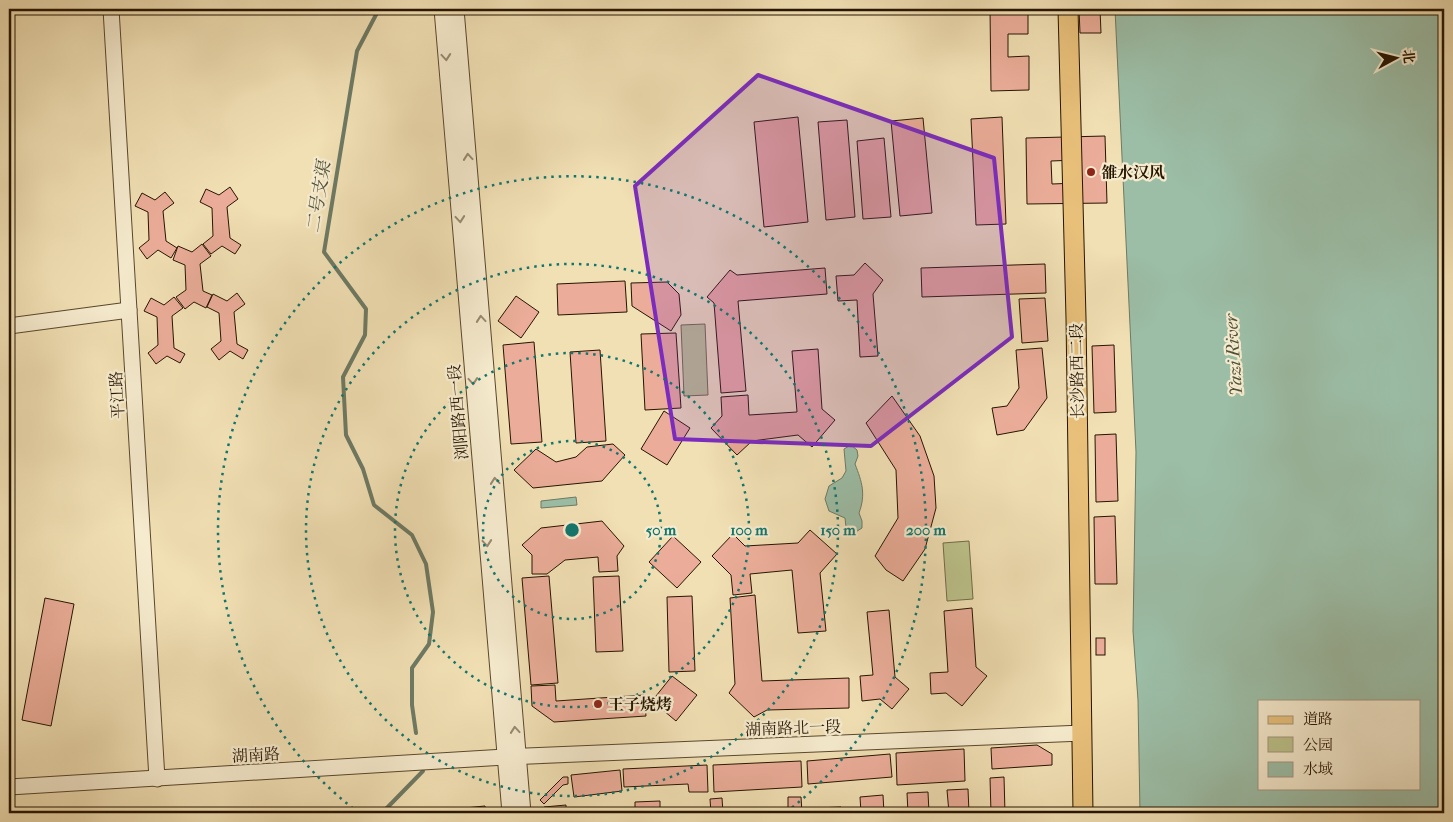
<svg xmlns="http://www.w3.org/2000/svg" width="1453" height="822" viewBox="0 0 1453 822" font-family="'IM FELL French Canon','Noto Serif SC',serif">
	<rect width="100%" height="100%" fill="#f1e0b4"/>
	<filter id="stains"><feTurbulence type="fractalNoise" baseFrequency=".004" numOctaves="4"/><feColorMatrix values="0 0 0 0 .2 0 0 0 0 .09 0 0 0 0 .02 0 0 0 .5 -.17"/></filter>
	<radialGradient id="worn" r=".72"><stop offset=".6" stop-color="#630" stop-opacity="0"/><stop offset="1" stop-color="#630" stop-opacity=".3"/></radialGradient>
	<g fill="#bcc28b" stroke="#716b46">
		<path d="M705,324L708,395L684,396L681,325Z"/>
		<path d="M969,541L973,599L947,601L943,543Z"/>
	</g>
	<g fill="#9cbea7" stroke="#6d7a64" fill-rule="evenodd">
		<path d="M1115,9H1444V813H1140L1138,700L1133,631L1136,452ZM1259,701H1419V788H1259Z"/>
		<path d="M851,445L857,450L858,456L855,464C862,482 866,494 859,513L862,521V528L854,533L846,528L845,518L829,511L825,499L829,486L842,478L846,471L844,449Z"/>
		<path d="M576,497L577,505L541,508V501Z"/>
	</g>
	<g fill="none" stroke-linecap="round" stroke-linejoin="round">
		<g stroke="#6d7a64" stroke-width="4">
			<path d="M379,9L357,51L324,252L366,309L365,335L343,377L346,435L363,469L374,505L412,535L426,564L433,612L429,644L412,668V705L416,733"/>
			<path d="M382,813L423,771"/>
		</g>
	</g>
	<g fill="#ebad99" stroke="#261400" fill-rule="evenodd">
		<path d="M990,9H1028V34H1008V57L1029,56V90L991,91Z"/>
		<path d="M1079,9H1100L1101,33H1080Z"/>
		<path d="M798,117L808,222L764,227L754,122Z"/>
		<path d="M1002,117L1006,224L976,225L971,119Z"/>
		<path d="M923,118L932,213L900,216L891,121Z"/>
		<path d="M847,120L855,217L826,220L818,122Z"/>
		<path d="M1105,136L1107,203L1027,204L1026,138ZM1076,160L1077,183L1052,184L1051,161Z"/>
		<path d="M884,138L891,217L863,219L857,141Z"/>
		<path d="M230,187L238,199L227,207L230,238L241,245L235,254L222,246L211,254L203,244L213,236L212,208L200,202L206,189L219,195Z"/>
		<path d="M165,192L174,203L163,211L166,241L177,248L171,258L158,250L147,259L139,248L149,240L148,212L135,206L142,193L155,200Z"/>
		<path d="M202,244L211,256L200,264L203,291L212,295L206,308L194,302L185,309L176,297L186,290L185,265L173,260L178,246L192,252Z"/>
		<path d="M865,263L883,280L873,294L878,356L860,357L857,300L838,301L836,276L854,275Z"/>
		<path d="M1045,264L1046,293L922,297L921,268Z"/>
		<path d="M825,268L827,294L738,301L746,391L721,393L714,303L707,297L730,270L737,275Z"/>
		<path d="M625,281L627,312L558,315L557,284Z"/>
		<path d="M667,282L679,294L681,315L671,331L632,306L631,283Z"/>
		<path d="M237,293L245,304L234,312L237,344L248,350L243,359L230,351L219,360L211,349L221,341L219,313L207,307L213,294L227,301Z"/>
		<path d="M516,296L539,312L521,338L498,321Z"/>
		<path d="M174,297L183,308L172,316L174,348L185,354L180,363L167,356L156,364L148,353L158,345L157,317L144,311L151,298L164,305Z"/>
		<path d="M1045,298L1048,341L1022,343L1019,299Z"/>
		<path d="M676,333L681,408L645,410L641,334Z"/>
		<path d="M534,342L542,442L511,444L503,345Z"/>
		<path d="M1114,345L1116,412L1094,413L1092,346Z"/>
		<path d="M1042,348L1047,398L1024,430L997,435L992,408L1007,406L1019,388L1016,350Z"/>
		<path d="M818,349L822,409L835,420L812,447L798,435L752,441L737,455L711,428L722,416L721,397L748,395L749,415L797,412L792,351Z"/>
		<path d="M600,350L606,441L576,443L570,352Z"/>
		<path d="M892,396L920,436L934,476L936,508L925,549L903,581L886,570L875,556L898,518L896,470L866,423Z"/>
		<path d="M664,411L690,428L667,465L641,449Z"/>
		<path d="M1116,434L1118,501L1096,502L1095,435Z"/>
		<path d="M613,444L625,455L602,481L533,488L514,470L536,449L556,462L576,457L587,447Z"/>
		<path d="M1115,516L1117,584H1095L1094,517Z"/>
		<path d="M602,521L624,546L617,556L618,571L599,572L598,557L565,560L547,574H532V555L522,545L541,528Z"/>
		<path d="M810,530L837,554L820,573L826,631L798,633L792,570L750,574L752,593L733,595L731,575L712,556L733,534L745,546L798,543Z"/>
		<path d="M673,536L701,562L677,588L649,562Z"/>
		<path d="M549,576L558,683L531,685L522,578Z"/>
		<path d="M619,576L623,651L596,652L593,577Z"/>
		<path d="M755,595L762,681L849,678V708L767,710L754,717L729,693L735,684L730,598Z"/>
		<path d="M692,596L695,671L669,672L667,597Z"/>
		<path d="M45,598L74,604L51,726L22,720Z"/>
		<path d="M972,608L976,667L987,676L962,706L946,693L931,694L930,673L948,672L944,611Z"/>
		<path d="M889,610L895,677L909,689L892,709L880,699L862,701L860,676L873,675L867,612Z"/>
		<rect x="1096" y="638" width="9" height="17"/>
		<path d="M672,676L697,695L676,721L652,701Z"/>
		<path d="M555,685L556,701L644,695L646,716L554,722L532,706L531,686Z"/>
		<path d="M1037,745L1052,754V765L992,769L991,748Z"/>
		<path d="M964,749L965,781L897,785L896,753Z"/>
		<path d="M890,754L892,777L808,784L807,761Z"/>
		<path d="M801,761L802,787L714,792L713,765Z"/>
		<path d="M707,765L708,792H689L688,784L624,787L623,769Z"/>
		<path d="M620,770L622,791L574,797L571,775Z"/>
		<path d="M563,777H568V784L563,785L544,804L540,800Z"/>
		<path d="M1004,777L1005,813H991L990,778Z"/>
		<path d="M968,789L969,813H949L947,790Z"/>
		<path d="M928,792L929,813H908L907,793Z"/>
		<path d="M883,795L884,813H861L860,797Z"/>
		<path d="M788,797H801L802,813H788Z"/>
		<path d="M722,798L723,813H711L710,799Z"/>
		<path d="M660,801V813H635V802Z"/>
		<path d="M566,805V813H544V807Z"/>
		<path d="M485,806L486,813H465V808Z"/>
		<path d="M841,807L842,813H816L815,808Z"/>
	</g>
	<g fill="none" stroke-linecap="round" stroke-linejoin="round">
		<defs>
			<g id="minor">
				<path d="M111,9L157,779"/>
				<path d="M442,9L510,813"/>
				<path d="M456,9L523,813"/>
				<path d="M9,326L129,310"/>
				<path d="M9,787L505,757L1083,733"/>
			</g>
			<path id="major" d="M1068,9L1076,318L1083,813"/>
		</defs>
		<use href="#minor" stroke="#59472d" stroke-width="17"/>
		<use href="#major" stroke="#261400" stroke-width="21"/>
		<use href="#minor" stroke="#f6ebce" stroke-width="15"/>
		<use href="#major" stroke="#e8c07a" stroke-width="19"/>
	</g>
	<defs><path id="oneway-chevron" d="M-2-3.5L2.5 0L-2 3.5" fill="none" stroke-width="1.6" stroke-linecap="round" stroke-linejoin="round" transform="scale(1.25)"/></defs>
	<g stroke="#988a71">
		<use href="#oneway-chevron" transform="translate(446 57) rotate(85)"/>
		<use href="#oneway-chevron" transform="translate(468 157) rotate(-95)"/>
		<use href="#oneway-chevron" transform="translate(460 219) rotate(85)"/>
		<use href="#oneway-chevron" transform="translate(481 319) rotate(-95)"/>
		<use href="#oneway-chevron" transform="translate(473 381) rotate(85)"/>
		<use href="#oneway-chevron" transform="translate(495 481) rotate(-95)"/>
		<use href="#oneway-chevron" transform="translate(487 543) rotate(85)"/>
		<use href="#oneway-chevron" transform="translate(515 730) rotate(-95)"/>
	</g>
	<path fill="#7b2cbf" fill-opacity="0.2" stroke="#7b2cbf" stroke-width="4" stroke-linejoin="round" d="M758,75L994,158L1012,337L871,446L675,439L635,186Z"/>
	<g fill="none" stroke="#0f766e" stroke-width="2.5" stroke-dasharray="2.5 5">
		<circle cx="572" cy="530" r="89"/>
		<circle cx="572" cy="530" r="177"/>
		<circle cx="572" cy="530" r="266"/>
		<path d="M359 813A354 354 0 1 1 785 813"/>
	</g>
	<g fill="#8f2418" stroke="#f6ebce" stroke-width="2">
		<circle cx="1091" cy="172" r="5"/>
		<circle cx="598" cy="704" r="5"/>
	</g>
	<g text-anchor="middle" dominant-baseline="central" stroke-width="4.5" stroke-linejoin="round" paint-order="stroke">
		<g font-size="16" font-weight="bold" fill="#261400" stroke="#f6ebce" text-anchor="start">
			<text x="1101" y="172">雒水汉风</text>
			<text x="608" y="704">王子烧烤</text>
		</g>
		<g font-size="16" fill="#261400" stroke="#f6ebce">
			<text transform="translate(1077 371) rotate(-91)">长沙路西二段</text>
			<text transform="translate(117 395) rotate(-93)">平江路</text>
			<text transform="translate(458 412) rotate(-95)">浏阳路西一段</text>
			<text transform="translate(793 728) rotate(-2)">湖南路北一段</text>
			<text transform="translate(256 755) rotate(-3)">湖南路</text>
		</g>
		<g font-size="18" font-style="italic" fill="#4f503a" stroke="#f6ebce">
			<text transform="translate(319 197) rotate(-81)">二号支渠</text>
			<text transform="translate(1234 355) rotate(-94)">Yazi River</text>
		</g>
	</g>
	<circle cx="572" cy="530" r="8" fill="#0f766e" stroke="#f6ebce" stroke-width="2.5"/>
	<g font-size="15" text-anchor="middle" font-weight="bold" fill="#0f766e" stroke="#f6ebce" stroke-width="4.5" stroke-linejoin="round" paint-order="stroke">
		<text x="661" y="535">50 m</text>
		<text x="749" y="535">100 m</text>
		<text x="838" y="535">150 m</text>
		<text x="926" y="535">200 m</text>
	</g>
	<rect width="1453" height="822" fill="none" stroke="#f1e0b4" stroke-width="30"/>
	<rect x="10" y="10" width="1433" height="802" fill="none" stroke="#261400" stroke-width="2.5"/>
	<rect x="15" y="15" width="1423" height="792" fill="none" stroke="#261400"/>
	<rect x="1258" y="700" width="162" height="90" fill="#f6ebce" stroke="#a3957c"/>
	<rect x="1268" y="716" width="25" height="8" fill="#e8c07a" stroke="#a3957c"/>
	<text x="1303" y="724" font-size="15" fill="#261400">道路</text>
	<rect x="1268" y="737" width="25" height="15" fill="#bcc28b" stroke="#a3957c"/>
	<text x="1303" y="750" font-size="15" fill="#261400">公园</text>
	<rect x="1268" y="762" width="25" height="15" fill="#9cbea7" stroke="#a3957c"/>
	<text x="1303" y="774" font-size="15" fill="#261400">水域</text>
	<g transform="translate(1396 58) rotate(83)" stroke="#f6ebce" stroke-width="4" paint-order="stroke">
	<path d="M0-4L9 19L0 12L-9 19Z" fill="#261400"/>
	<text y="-8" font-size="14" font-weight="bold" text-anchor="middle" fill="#261400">北</text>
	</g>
	<rect width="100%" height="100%" filter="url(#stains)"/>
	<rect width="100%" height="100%" fill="url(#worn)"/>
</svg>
